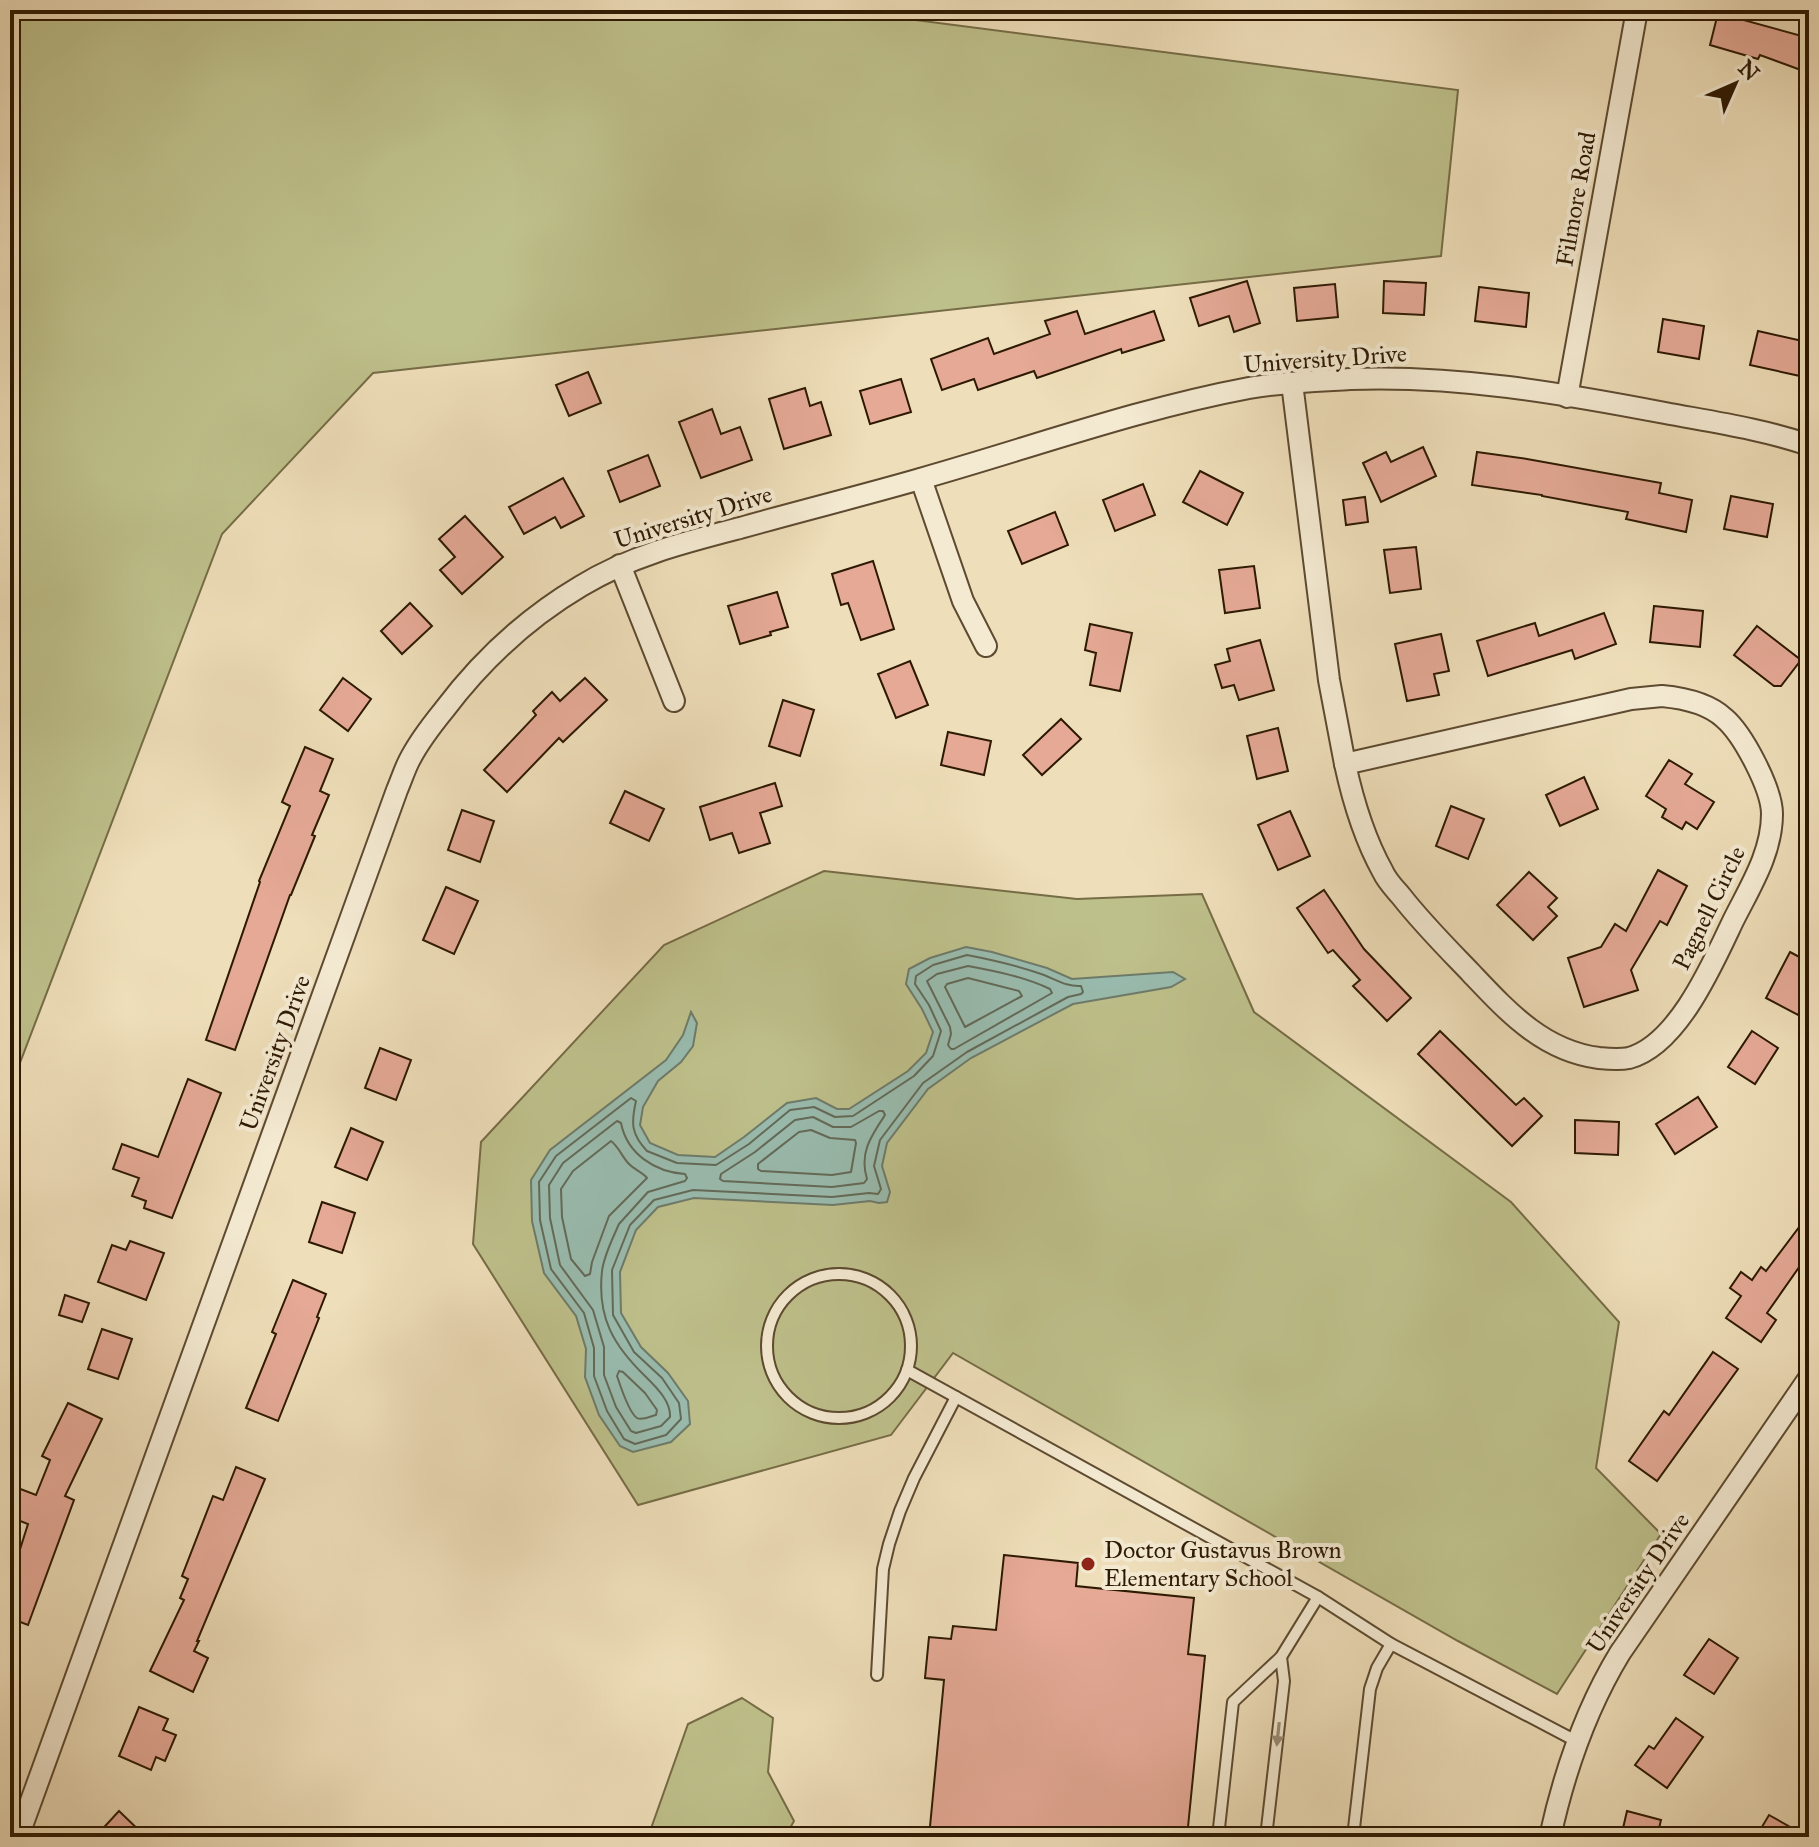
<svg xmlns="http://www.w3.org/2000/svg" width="1819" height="1847" viewBox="0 0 1819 1847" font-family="'IM FELL Great Primer',serif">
	<rect width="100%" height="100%" fill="#eedeb9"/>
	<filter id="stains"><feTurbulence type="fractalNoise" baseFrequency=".0025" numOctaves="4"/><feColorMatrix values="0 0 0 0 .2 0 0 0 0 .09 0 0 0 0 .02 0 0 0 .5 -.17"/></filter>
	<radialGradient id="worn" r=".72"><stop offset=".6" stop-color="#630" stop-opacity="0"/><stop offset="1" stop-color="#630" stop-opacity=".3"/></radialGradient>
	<g fill="#bec08b" stroke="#766c46" stroke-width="2">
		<path d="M10,10H838L1458,90L1441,256L373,373L222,534L10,1089Z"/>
		<path d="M824,871L1077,899L1202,894L1254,1012L1511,1202L1619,1322L1596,1468L1661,1534L1557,1694L1458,1641L953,1353L891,1435L638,1505L473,1244L481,1142L664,945Z"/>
		<path d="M742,1698L773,1718L768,1772L794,1821L785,1837H648L688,1724Z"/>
	</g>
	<path fill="#99bcaf" stroke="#6e7b6a" stroke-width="2" d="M966,947L992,952L1047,968L1072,979L1173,972L1185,979L1171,987L1073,1004L971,1058L928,1089L887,1143L882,1166L890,1192L887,1202L879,1203L870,1201L833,1205L694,1198L658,1207L636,1230L620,1272L621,1313L641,1347L668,1373L688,1401L690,1424L671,1442L633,1452L620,1446L599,1415L585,1377L586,1349L576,1316L544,1273L532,1221L531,1180L550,1150L666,1060L683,1035L691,1012L697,1023L693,1046L681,1062L658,1081L643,1107L640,1125L650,1143L678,1155L715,1157L744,1137L787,1103L816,1098L837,1109H849L908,1071L926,1053L933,1032L922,1009L906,984L909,969L930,958Z"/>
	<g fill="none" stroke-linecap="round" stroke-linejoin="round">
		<g stroke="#636a58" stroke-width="2">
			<path d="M967,955C993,960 1019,966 1044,975C1057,980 1067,987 1081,986L1083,992L1081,994L1068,997L967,1052L923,1083L880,1140L874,1166L881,1189L878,1194L869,1193L832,1197L693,1190L654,1200L630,1225L612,1270L613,1315L634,1352L662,1378L679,1403L681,1419L666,1435L635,1444L624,1439L607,1411L594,1376V1348L584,1313L551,1269L540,1220L539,1182L556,1156L631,1098L636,1101C631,1123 631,1134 647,1151L677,1163L716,1165L749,1144L790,1110L814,1107L835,1117L853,1116L914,1076L933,1056L941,1031L929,1005L915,984L916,976L933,965Z"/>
			<path d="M968,966C995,971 1025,977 1050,989L1052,993L954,1049H951L948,1045L951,1034L950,1027L927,981L937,974Z"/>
			<path d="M968,978L1019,991L1022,996L965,1027L945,987L947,984Z"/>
			<path d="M879,1111H883L885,1115C871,1136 859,1153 867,1179L864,1183L832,1187L723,1181L720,1179L721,1174L755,1152L795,1120L813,1117L833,1127H851Z"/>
			<path d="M617,1121L621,1123C627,1154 655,1172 685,1174L687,1178L685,1181L648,1192L619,1224C613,1238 604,1255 602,1271C597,1317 613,1345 645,1376C656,1387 671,1401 670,1417L661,1426L636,1433L631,1431L616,1407L604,1375V1347L593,1310L560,1265L550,1218L549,1185L563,1163Z"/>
			<path d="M811,1130L830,1138L855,1140L856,1143L851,1172L832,1175L761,1171L758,1169V1164L799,1132Z"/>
			<path d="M611,1141C619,1147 622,1157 629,1164C635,1170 642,1172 647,1178L609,1216L592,1262L590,1274L585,1276L571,1259L562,1217L561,1189L573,1171Z"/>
			<path d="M619,1371L623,1372L645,1393L657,1410L656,1415C651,1416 642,1421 637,1418C629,1413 620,1385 617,1376Z"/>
		</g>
	</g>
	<g fill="#e5a996" stroke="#2d1902" stroke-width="2">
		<path d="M1718,13L1809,38V73L1760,55L1758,59L1710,45Z"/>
		<path d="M1247,281L1260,323L1234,332L1229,316L1199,326L1190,298Z"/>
		<path d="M1384,281L1426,283L1424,315L1383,313Z"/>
		<path d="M1335,284L1338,317L1297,321L1294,288Z"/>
		<path d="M1479,287L1529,293L1526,327L1475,321Z"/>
		<path d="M1077,311L1085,334L1154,311L1164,340L1122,353L1121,349L1037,378L1034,371L978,390L974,379L942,390L931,359L988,338L994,354L1050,334L1045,321Z"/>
		<path d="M1663,319L1704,326L1699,359L1658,352Z"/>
		<path d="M1758,331L1807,342L1800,376L1750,365Z"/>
		<path d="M588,372L601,403L569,416L556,385Z"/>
		<path d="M901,379L911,412L870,424L860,391Z"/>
		<path d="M805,388L810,406L821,402L831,435L784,449L769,399Z"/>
		<path d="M712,409L721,434L740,427L752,460L701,478L679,422Z"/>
		<path d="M1423,447L1436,476L1381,502L1363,463L1386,452L1391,462Z"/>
		<path d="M1477,452L1527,459L1661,483L1659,493L1692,500L1686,532L1626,519L1628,512L1542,496V495L1472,485Z"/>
		<path d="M648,455L660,486L620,502L608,471Z"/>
		<path d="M1200,471L1243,493L1227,525L1183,502Z"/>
		<path d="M563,478L584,516L561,528L555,517L524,534L509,507Z"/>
		<path d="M1143,484L1155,515L1115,531L1103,500Z"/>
		<path d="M1731,496L1773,504L1767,537L1724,529Z"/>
		<path d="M1365,497L1368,522L1346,525L1343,500Z"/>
		<path d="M1055,512L1068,545L1022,564L1008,531Z"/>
		<path d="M465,516L503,557L462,594L440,570L455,557L439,539Z"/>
		<path d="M1416,547L1421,589L1390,593L1384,550Z"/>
		<path d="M873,561L894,629L861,640L848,603L841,605L832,574Z"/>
		<path d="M1254,566L1260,608L1225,613L1219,570Z"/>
		<path d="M777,592L788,627L770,632L771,635L740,644L728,606Z"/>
		<path d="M410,603L432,626L402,654L381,631Z"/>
		<path d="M1654,606L1703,611L1700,647L1650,642Z"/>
		<path d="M1604,613L1616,644L1575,659L1572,650L1488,676L1477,641L1535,623L1539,636Z"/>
		<path d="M1090,624L1132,633L1120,691L1090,685L1096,653L1085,650Z"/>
		<path d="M1757,626L1801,660L1781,686H1774L1734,655Z"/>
		<path d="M1441,634L1449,671L1434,674L1439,695L1407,701L1395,644Z"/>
		<path d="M1260,640L1274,690L1239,700L1234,685L1222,688L1215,665L1230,661L1227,649Z"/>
		<path d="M910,661L928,705L896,718L878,674Z"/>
		<path d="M343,678L371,699L348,731L320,710Z"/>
		<path d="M585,678L607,700L563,742L559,738L507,792L484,770L536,715L533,711L552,692L560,701Z"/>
		<path d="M783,700L814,710L800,756L769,746Z"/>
		<path d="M1061,719L1081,739L1042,775L1023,755Z"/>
		<path d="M1278,728L1288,771L1257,779L1247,736Z"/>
		<path d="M948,732L991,741L984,775L941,765Z"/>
		<path d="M305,747L333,759L320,791L329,795L312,835L315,836L291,895H290L235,1050L206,1040L260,882L259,881L290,806L282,802Z"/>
		<path d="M1669,760L1692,774L1685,784L1714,802L1697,829L1686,822L1682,829L1662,817L1666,809L1646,796Z"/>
		<path d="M1584,777L1598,809L1560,826L1546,795Z"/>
		<path d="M775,783L782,806L760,813L770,843L739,853L732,833L710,840L700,807Z"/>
		<path d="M625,791L664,809L649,841L610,823Z"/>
		<path d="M1451,806L1484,819L1468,859L1436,846Z"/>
		<path d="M462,810L494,821L480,862L448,850Z"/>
		<path d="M1290,811L1310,856L1278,870L1258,825Z"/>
		<path d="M1658,870L1687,886L1667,925L1660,921L1631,970L1638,990L1584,1007L1568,958L1601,947L1615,924L1626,931Z"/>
		<path d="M1529,872L1557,898L1548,907L1557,916L1533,940L1497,905Z"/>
		<path d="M446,887L478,901L454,954L423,940Z"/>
		<path d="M1324,890L1364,949L1411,998L1387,1021L1353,986L1360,980L1333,950L1328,953L1297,908Z"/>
		<path d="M1790,952L1809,962V994L1798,1015L1766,998Z"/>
		<path d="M1440,1031L1516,1105L1524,1098L1542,1116L1512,1146L1418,1054Z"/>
		<path d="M1752,1031L1778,1048L1755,1084L1728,1067Z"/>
		<path d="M380,1048L411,1060L396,1100L365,1088Z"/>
		<path d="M188,1079L221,1093L172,1218L144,1208L146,1201L132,1196L139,1178L113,1169L122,1144L158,1157Z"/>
		<path d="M1698,1097L1717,1127L1675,1154L1656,1124Z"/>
		<path d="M1575,1120L1619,1122L1618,1155L1575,1153Z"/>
		<path d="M351,1128L383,1142L367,1180L335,1167Z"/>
		<path d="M322,1202L355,1213L342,1253L309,1242Z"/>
		<path d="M1809,1214V1253L1767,1313L1776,1320L1761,1342L1726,1318L1741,1296L1730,1288L1741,1272L1752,1280L1761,1267L1766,1271Z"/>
		<path d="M130,1241L164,1253L146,1300L98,1282L112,1245L126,1250Z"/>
		<path d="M293,1280L326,1294L317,1317L319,1318L278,1421L246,1408L276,1334L272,1332Z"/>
		<path d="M65,1295L89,1303L82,1322L59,1315Z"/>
		<path d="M102,1329L132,1339L118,1379L88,1369Z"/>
		<path d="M1713,1352L1738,1369L1657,1481L1629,1461L1664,1411L1669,1415Z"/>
		<path d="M68,1403L102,1419L65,1496L74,1500L28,1625L10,1618V1581L28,1524L10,1517V1485L36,1495L50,1460L42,1456Z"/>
		<path d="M236,1467L265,1479L197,1641H199L194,1651L208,1658L193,1692L150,1671L184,1600L180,1598L188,1579L182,1576L213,1496L223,1500Z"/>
		<path d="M1004,1555L1078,1563L1076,1586L1194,1598L1188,1654L1205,1656L1187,1837H929L944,1680L925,1678L929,1637L951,1639L953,1626L996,1630Z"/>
		<path d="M1709,1639L1738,1658L1714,1694L1684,1675Z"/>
		<path d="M139,1707L168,1719L163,1730L176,1735L165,1761L156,1757L151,1770L119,1756Z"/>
		<path d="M1676,1718L1703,1737L1667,1788L1635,1765L1649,1746L1654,1749Z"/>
		<path d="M119,1811L146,1837H95Z"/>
		<path d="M1627,1811L1661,1820L1657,1837H1621Z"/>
		<path d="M1769,1815L1808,1837H1756Z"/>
	</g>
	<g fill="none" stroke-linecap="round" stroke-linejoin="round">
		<defs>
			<g id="service">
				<circle cx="839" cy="1346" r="72"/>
				<path d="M907,1370L1318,1597L1391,1644L1578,1742"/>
				<path d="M877,1675L883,1569L889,1544L900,1511L914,1478L956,1397"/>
				<path d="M1218,1837L1233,1702L1281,1657L1318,1597"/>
				<path d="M1266,1837L1284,1681L1281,1657"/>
				<path d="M1353,1837L1370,1689L1377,1668L1391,1644"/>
			</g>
			<g id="minor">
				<path d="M1292,383L1329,680L1345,764"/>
				<path d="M1567,397L1637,10"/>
				<path d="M921,479L963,601L986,646"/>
				<path d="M620,565L674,701"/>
				<path d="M1662,696C1683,698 1708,703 1724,718C1743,734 1772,789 1772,814C1772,853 1750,887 1733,921C1713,963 1678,1045 1629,1058C1619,1060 1609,1059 1599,1058C1543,1051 1507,1011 1471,973C1447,948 1422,923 1401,896C1395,889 1387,881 1383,872C1364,838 1353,801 1345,764L1631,699Z"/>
				<path d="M18,1837L397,790C401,781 404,771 409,761C418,743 431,726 444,710C481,661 527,618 581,586C630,556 686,542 740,528C800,511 861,496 920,479C1030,448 1137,409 1249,388C1282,382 1316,381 1350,379C1456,375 1561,393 1665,413C1713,422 1762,429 1809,445"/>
				<path d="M1550,1837C1564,1773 1586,1709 1620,1653L1809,1378"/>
			</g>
		</defs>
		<use href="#service" stroke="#5d4a30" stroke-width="14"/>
		<use href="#minor" stroke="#5d4a30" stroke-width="24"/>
		<use href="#service" stroke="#f4ead2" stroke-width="10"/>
		<use href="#minor" stroke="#f4ead2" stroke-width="20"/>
	</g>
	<defs><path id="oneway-solid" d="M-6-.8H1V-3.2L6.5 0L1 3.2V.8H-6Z" transform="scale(2)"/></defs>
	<use fill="#9a8c74" href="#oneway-solid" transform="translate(1278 1734) rotate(96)"/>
	<circle fill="#8f2418" stroke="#f4ead2" stroke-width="3" cx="1088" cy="1564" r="8"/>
	<g text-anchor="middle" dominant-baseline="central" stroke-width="8" stroke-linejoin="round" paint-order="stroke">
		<g font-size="24" fill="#2d1902" stroke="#f4ead2">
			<text transform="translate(1576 199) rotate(-80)">Filmore Road</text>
			<text transform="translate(1325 359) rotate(-4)">University Drive</text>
			<text transform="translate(693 517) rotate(-17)">University Drive</text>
			<text transform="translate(1709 908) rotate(-64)">Pagnell Circle</text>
			<text transform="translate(275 1053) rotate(-70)">University Drive</text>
			<text transform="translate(1638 1583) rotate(-56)">University Drive</text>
		</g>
		<g font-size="24" fill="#2d1902" stroke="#f4ead2" text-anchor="start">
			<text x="1104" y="1550">Doctor Gustavus Brown<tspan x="1104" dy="28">Elementary School</tspan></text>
		</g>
	</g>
	<rect width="1819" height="1847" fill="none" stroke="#eedeb9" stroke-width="40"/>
	<rect x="12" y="12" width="1795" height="1823" fill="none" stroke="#2d1902" stroke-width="4"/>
	<rect x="20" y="20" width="1779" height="1807" fill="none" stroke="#2d1902" stroke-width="2"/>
	<g transform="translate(1735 84) rotate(45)" stroke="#f4ead2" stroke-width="6" paint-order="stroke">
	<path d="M0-6L14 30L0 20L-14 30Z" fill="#2d1902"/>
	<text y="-12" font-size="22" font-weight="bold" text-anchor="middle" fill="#2d1902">N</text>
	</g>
	<rect width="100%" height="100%" filter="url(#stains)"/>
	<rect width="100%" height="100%" fill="url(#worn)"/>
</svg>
